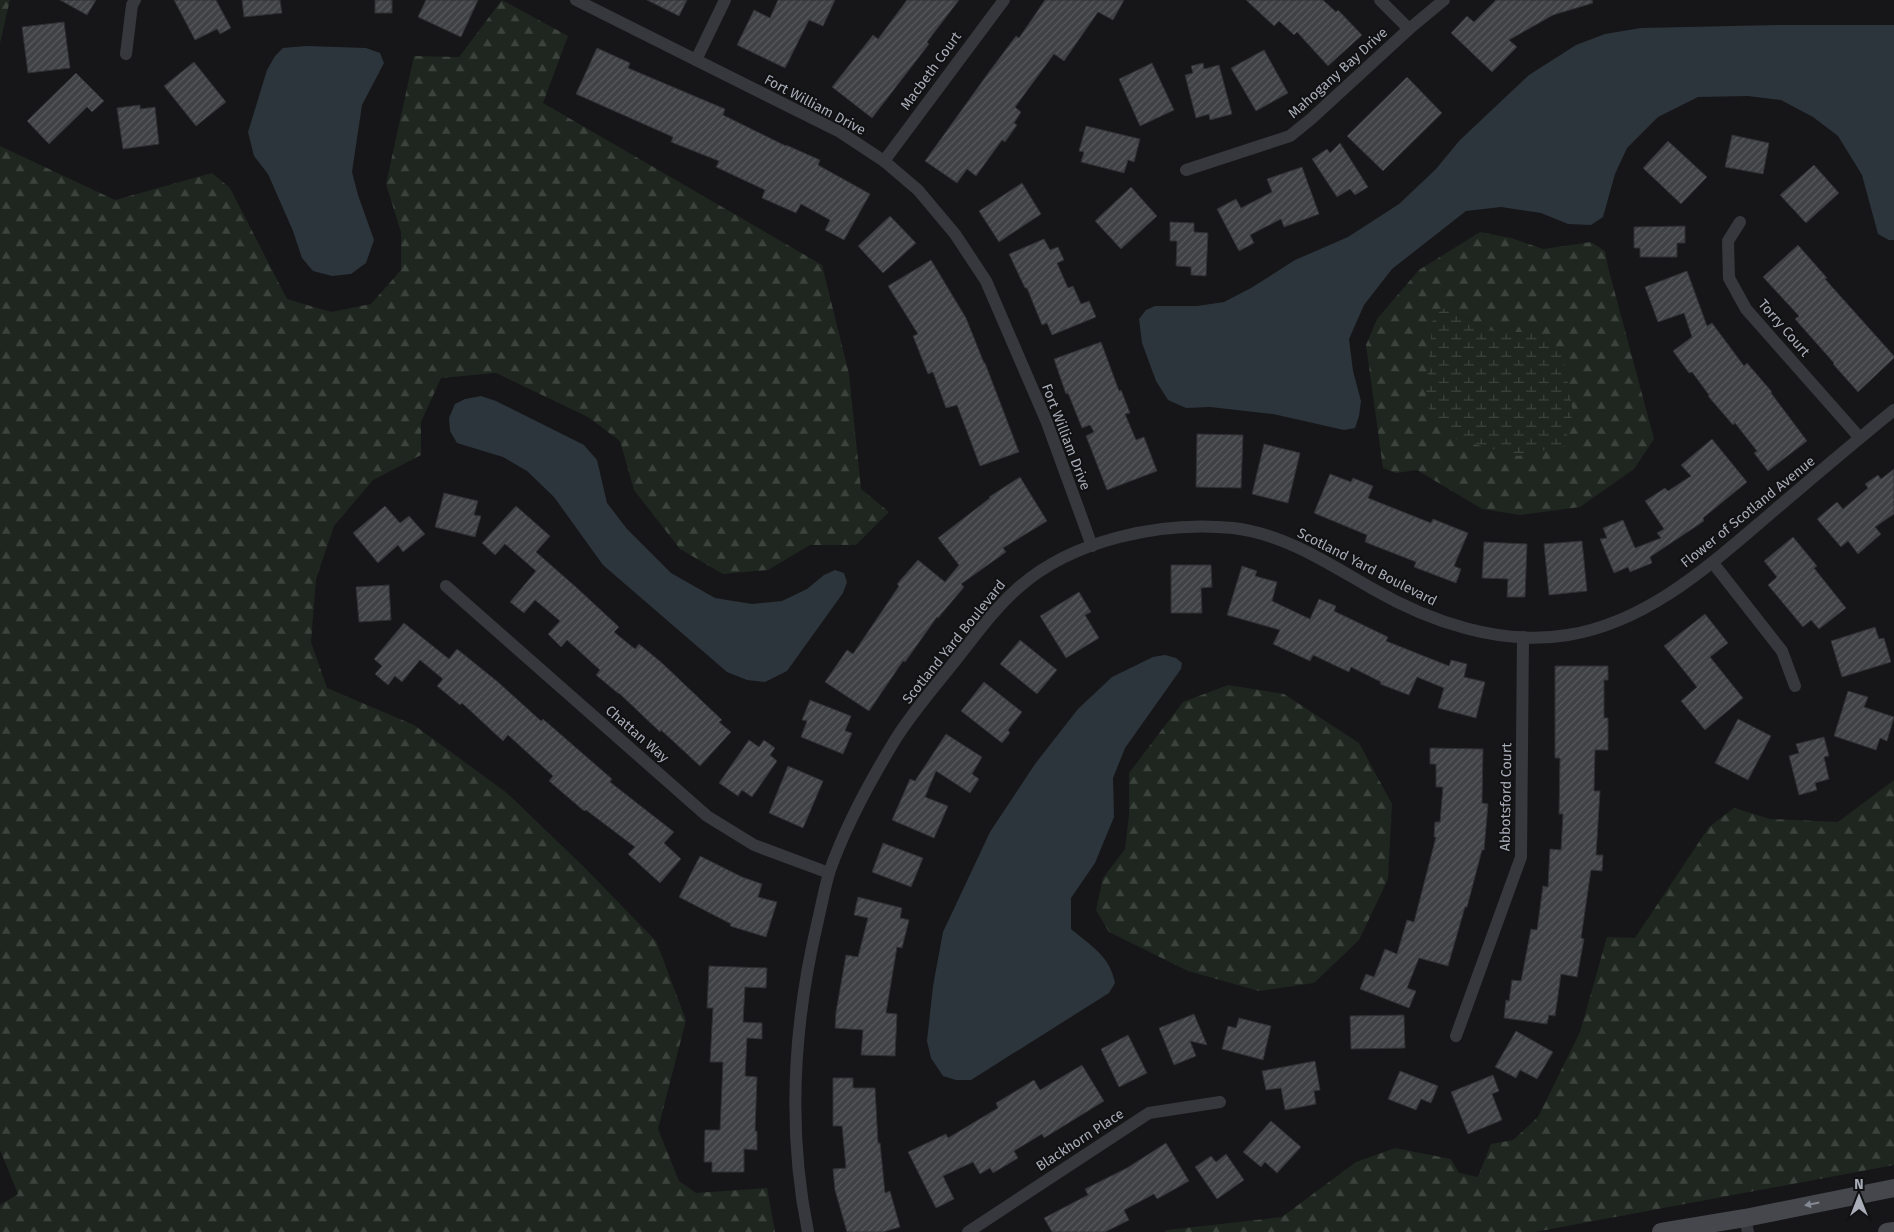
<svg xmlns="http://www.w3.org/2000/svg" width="1894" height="1232" viewBox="0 0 1894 1232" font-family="'Fira Sans',sans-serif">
	<defs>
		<pattern id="forest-firs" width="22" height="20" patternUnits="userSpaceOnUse" patternTransform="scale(1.25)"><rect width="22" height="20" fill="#1e261f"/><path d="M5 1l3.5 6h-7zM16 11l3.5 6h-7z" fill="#3c433d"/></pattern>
		<pattern id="wetland-marsh" width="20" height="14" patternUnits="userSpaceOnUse" patternTransform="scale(1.25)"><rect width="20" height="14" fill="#1e261f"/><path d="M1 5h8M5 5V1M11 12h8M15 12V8" fill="none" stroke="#3c433d"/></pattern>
		<pattern id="building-hatch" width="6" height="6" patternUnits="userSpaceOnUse" patternTransform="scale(1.25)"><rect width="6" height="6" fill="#404145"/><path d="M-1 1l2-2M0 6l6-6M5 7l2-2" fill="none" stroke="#595a5e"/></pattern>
	</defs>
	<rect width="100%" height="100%" fill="#161618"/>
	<g fill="url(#forest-firs)" fill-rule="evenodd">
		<path d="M0,0H10L0,43Z"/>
		<path d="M502,0L568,36L543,103L822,265L849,374L861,489L889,512L856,545H810L768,570L723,574L680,549L634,490L620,441L588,417L496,373L441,378L421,422V455L373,480L334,526L316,579L311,642L327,688L414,725L507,793L584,867L656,941L686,1020L658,1129L679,1181L696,1193L767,1188L775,1232H0V1205L18,1194L0,1150V146L115,200L212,173L230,188L287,299L331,312L371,304L401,270V232L386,184L414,56L459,57Z"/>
		<path d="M1480,232L1511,238L1543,249L1591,242L1605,251L1608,267L1654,439L1634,469L1580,507L1520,515L1482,509L1417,470L1396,473L1383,468L1366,345L1377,319L1419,270ZM1445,308L1495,332H1536L1425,404Z"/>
		<path d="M1228,685L1284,694L1359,743L1392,804L1388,879L1359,940L1314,983L1259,991L1188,971L1109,932L1096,910L1103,878L1125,849L1129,815V773L1183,702Z"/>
		<path d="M1894,780V1165L1535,1232H1164L1167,1230L1282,1217L1356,1162L1395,1148L1451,1159L1459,1173L1478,1177L1491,1144L1513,1140L1538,1117L1580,1032L1607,937L1635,938L1709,827L1734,808L1770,819L1838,822Z"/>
	</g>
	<path fill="url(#wetland-marsh)" d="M1445,308L1495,332H1536L1563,356L1573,413L1564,446L1518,456L1455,439L1425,404L1433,316Z"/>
	<g fill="#2c353c">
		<path d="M1777,25H1894V240H1889L1878,234L1862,175L1838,136L1813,117L1781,100L1748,96L1698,97L1658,117L1627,148L1615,174L1603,217L1591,225L1568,224L1541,213L1501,207L1466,211L1392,269L1364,305L1349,339L1353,371L1361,401L1359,416L1355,428L1344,430L1273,414L1210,407L1186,408L1168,400L1156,381L1142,343L1139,319L1146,310L1155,306H1197L1224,302L1251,288L1295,260L1348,237L1399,204L1436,169L1459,141L1529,75L1576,45L1605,34L1641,28Z"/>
		<path d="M306,46L366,48L380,53L384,63L362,105L352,172L358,195L374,240L366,263L351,274L332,276L313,271L302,258L293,231L268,174L254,156L248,132L267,70L275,56L283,48Z"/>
		<path d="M481,396L496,401L584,445L597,460L607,503L627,529L671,573L715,598L752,604L782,601L807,589L824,575L835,570L844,573L847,582L843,593L787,671L765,682L747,680L727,672L603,565L554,497L527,471L503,457L457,443L450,431L449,418L455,404L465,399Z"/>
		<path d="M1165,655L1176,658L1182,663L1181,669L1125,748L1113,778L1114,817L1095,863L1071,898V929C1091,946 1110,956 1115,983L1109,993L971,1080H956L943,1076L931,1058L927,1041L933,986L943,932L990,832L1035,764L1078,709L1112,677L1153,657Z"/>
	</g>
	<g fill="url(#building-hatch)" stroke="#303034">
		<path d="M60,0H96L87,15Z"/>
		<path d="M174,0H216L231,28L220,34L217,29L195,40Z"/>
		<path d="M242,0H280L282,13L244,17Z"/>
		<rect x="375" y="0" width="17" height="13"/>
		<path d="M426,0H478L461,37L418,17Z"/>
		<path d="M647,0H687L679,16Z"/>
		<path d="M778,0H835L823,26L809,20L785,68L737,45L754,10L770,18Z"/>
		<path d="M907,0H959L927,42L929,44L872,118L832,87L873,35L878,39Z"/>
		<path d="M1045,0H1124L1113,20L1098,12L1064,61L1054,54L1015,107L1021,112L1014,123L1017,125L1005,142L1002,140L976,176L967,169L957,183L925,161L989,72L1016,36L1019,38Z"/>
		<path d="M1246,0H1323L1336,12L1338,10L1362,35L1328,66L1297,32L1294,35L1279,21L1274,26Z"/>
		<path d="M1496,0H1592L1593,3L1553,15L1509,40L1517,47L1492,72L1451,33L1467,16L1474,22Z"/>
		<path d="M64,22L70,68L28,73L22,27Z"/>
		<path d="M597,48L630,63L628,68L725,109L723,115L786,146V145L820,160L818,165L870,194L844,240L825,230L830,220L801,204L796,213L762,198L765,190L716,167L719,161L671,142L673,137L576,94Z"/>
		<path d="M1264,50L1288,93L1256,111L1231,68Z"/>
		<path d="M194,62L226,102L196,126L164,86Z"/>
		<path d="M1152,63L1174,110L1140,126L1119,79Z"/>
		<path d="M1203,63L1204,69L1219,65L1232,114L1210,120L1209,114L1196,118L1185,75L1193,73L1191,66Z"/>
		<path d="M76,73L104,101L92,112L87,107L49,144L27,121Z"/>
		<path d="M1407,77L1442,113L1383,171L1347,136Z"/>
		<path d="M140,105V109L155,107L159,144L123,149L117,108Z"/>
		<path d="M1086,126L1140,139L1134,162L1128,160L1124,173L1081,162L1084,152L1079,151Z"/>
		<path d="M1732,135L1769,143L1763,174L1725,167Z"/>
		<path d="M1668,141L1707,177L1681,204L1643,168Z"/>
		<path d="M1340,143L1368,187L1355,195L1350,189L1337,197L1312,159L1327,149L1330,153Z"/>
		<path d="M1814,165L1839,193L1806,223L1780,195Z"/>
		<path d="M1302,167L1319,214L1284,227L1281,219L1250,235L1254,243L1239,251L1217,209L1236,199L1241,208L1272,192L1267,179Z"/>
		<path d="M1022,183L1041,214L999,242L979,211Z"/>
		<path d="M1131,187L1157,216L1121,249L1095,221Z"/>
		<path d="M890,216L916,243L883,273L858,246Z"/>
		<path d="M1170,222L1194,223V232L1208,233L1206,276L1191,275V267L1176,266L1177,241H1170Z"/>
		<path d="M1685,226V243H1677V257H1640V248H1634V227Z"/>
		<path d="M1044,239L1050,250L1058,247L1064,260L1057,263L1068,288L1073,286L1081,304L1089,301L1096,317L1052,335L1047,323L1042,325L1027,288H1025L1009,254Z"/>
		<path d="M1798,245L1827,278L1825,279L1894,356V358L1858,392L1833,364L1834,363L1795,319L1799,316L1763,277Z"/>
		<path d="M931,260L966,318L984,363H985L1019,452L980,466L957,405L946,408L933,372L928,374L913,336L918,334L888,286Z"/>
		<path d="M1687,271L1707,326L1712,323L1744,366L1747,363L1772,392L1771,393L1807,441L1768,471L1754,453L1757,451L1735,423L1733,425L1708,396L1709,395L1692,372L1689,373L1673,351L1692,337L1684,313L1658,322L1645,287Z"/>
		<path d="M1101,342L1119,391L1121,390L1130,413L1125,414L1136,440L1144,437L1157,471L1107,490L1086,436L1094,432L1090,425L1082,428L1068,393L1066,394L1054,359Z"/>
		<path d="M1197,434L1243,435L1241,488L1196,487Z"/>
		<path d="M1712,439L1747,482L1703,518L1704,521L1650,557L1652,563L1630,572L1628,567L1614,573L1600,539L1607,538L1603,528L1623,520L1635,548L1661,538L1657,533L1664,529L1645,501L1665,488L1668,491L1691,476L1681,465Z"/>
		<path d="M1264,444L1300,453L1288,503L1252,494Z"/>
		<path d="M1894,469V514L1875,527L1881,534L1858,554L1848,541L1841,547L1817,519L1837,502L1843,509L1868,488L1865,484L1878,475L1881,479Z"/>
		<path d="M1330,474L1351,482L1353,478L1373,486L1368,498L1431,523L1433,519L1468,533L1454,566L1461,569L1456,583L1414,567L1416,562L1365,542L1367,535L1314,513Z"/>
		<path d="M1020,477L1047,521L1003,548L1006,552L961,584L964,587L938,618L937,617L905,662L903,661L869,711L825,682L847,650L853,654L899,586L897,584L918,560L945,582L959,565L938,538L990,498L989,497Z"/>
		<path d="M444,493L478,501L474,515L481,516L475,537L435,527Z"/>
		<path d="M385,506L400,523L409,516L425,534L403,552L398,545L378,563L353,533Z"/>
		<path d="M516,506L550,536L536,552L577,588L619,627L614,632L635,649L639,644L662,663L722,720L719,722L731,732L700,766L661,730L660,732L619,693V694L596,675L600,670L567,640L561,647L548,634L560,621L535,600L524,613L510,602L536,571L505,544L495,555L482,543Z"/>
		<path d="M1793,537L1817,566L1814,568L1846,608L1819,629L1811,620L1803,627L1768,585L1777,577L1764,561Z"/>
		<path d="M1582,541L1587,591L1549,595L1544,544Z"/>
		<path d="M1484,542L1527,544L1525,597H1507L1508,579L1482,578Z"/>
		<path d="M1171,565H1211L1212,587L1201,588L1202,613H1171Z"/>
		<path d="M1242,566L1257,571L1255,576L1277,582L1272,601L1310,619L1319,599L1336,606L1334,611L1388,637L1386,641L1449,666L1451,660L1467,664L1464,677L1485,682L1476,718L1438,708L1444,688L1417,677L1409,695L1380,684L1381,682L1351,667L1349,672L1313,655L1310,661L1273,644L1280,630L1227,615Z"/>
		<path d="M389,585L391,620L359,622L356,587Z"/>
		<path d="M1079,592L1091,612L1085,615L1099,638L1066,658L1040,616Z"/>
		<path d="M1705,614L1728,643L1710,657L1743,698L1705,730L1681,701L1697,687L1664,646Z"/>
		<path d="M404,623L449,659L457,649L498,682L541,721L543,719L612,779L610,782L674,832L664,843L681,859L660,883L628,854L635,847L586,810L584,811L549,781L553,776L508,735L503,741L462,703L460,705L437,686L443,679L420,660L402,682L395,676L388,685L375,674L382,666L374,659Z"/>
		<path d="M1875,627L1879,639L1884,638L1891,662L1842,677L1831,641Z"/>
		<path d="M1020,640L1057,670L1037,694L1000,664Z"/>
		<path d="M1555,666H1608V680H1604V718H1608V750H1595L1594,791H1600L1596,855H1603L1602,871L1591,870L1581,938L1584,939L1577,977L1561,974L1555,1016L1549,1015L1547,1024L1504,1018L1506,1000L1509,1001L1512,980L1521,981L1531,929L1537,930L1543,886L1548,887L1550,849L1561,850L1563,814H1559L1560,758H1555Z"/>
		<path d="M984,682L1022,712L1008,730L1010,733L1002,743L961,711Z"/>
		<path d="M1848,691L1868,697L1864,707L1894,717L1887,741L1880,738L1876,750L1834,736Z"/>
		<path d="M810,700L851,716L845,731L852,733L843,754L801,737L807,721L802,720Z"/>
		<path d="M1738,719L1771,736L1748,780L1715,763Z"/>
		<path d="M946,734L982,757L972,774L979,779L970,793L936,771L925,797L948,806L934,838L892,820L910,779L915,781Z"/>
		<path d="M1824,737L1829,756L1824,757L1829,779L1815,783L1817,790L1799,795L1789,756L1799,753L1796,744Z"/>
		<path d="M749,740L759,747L764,740L775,748L770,755L777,761L752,797L742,790L738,796L719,783Z"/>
		<path d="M1430,748L1483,749L1482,803L1488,804L1484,850H1482L1467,907H1465L1448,966L1419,958L1407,988L1416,991L1409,1008L1360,989L1366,974L1374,977L1385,949L1397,954L1407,920L1414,922L1436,837H1434L1435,822H1440L1443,787H1436V764H1430Z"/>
		<path d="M788,766L823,781L803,828L769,813Z"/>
		<path d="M883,843L923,858L911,887L872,872Z"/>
		<path d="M700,856L742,877L762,884L758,897L777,902L766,937L730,926L731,924L679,897Z"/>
		<path d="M858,897L902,908L900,918L909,920L902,948L897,947L886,1013L897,1014L895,1056L861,1055L863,1030L835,1028L836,1012L846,955L858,957L868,918L854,915Z"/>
		<path d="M709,966L767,968L766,988L745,987L743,1022L762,1023V1039L747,1038L745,1076L757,1077L755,1131H757V1150L744,1149V1172H712V1162H704L705,1130H720L723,1062H710L713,1008H707Z"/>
		<path d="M1194,1014L1207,1045L1190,1041L1196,1056L1174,1065L1159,1028Z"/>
		<path d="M1404,1015L1405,1048L1351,1049L1350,1016Z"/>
		<path d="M1239,1018L1271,1026L1263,1060L1222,1049L1228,1026L1236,1028Z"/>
		<path d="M1516,1031L1553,1052L1537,1079L1520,1070L1516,1078L1495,1067Z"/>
		<path d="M1128,1035L1147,1073L1119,1087L1101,1049Z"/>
		<path d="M1315,1061L1320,1090L1314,1091L1316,1104L1285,1110L1281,1088L1266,1090L1262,1071Z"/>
		<path d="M1082,1065L1104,1101L1044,1138L1042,1134L1014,1151L1018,1158L993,1173L990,1168L980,1174L973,1162L943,1176L954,1199L936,1208L908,1152L946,1134L948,1138L998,1108L996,1103L1034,1080L1040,1090Z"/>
		<path d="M1400,1071L1438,1086L1431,1103L1421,1099L1416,1110L1388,1099Z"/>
		<path d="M1493,1075L1499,1091L1492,1094L1502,1120L1468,1134L1451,1092Z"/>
		<path d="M833,1078H853V1088H875L878,1143H880L885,1193L890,1191L900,1227L883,1232H847L835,1190L833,1169L846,1168L842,1126H833Z"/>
		<path d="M1271,1121L1301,1147L1277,1173L1265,1162L1261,1167L1243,1152Z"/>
		<path d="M1166,1143L1189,1181L1157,1199L1154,1194L1124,1210L1129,1220L1105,1232H1052L1044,1218L1088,1195L1085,1189L1127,1168Z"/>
		<path d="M1226,1154L1244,1180L1217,1199L1195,1167L1211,1156L1216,1162Z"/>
	</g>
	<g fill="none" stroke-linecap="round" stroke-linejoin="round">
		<g stroke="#37383d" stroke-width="12">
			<path d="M576,0L840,132L884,161L918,190L955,234L986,281L1046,420L1092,546"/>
			<path d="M1380,0L1409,29"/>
			<path d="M126,54L132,5L135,0"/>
			<path d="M696,60L725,0"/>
			<path d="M884,161L1004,0"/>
			<path d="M1186,170L1290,136L1311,119L1409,29L1444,0"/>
			<path d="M1740,222L1728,241L1729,278L1746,309L1860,438"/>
			<path d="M1713,563L1782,651L1795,686"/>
			<path d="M446,586L707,816L754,845L829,873"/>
			<path d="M1456,1036L1521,857L1523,637"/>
			<path d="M1745,1218L1748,1232"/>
			<path d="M808,1232C787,1129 794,1021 818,920C822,903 825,886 830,870C846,825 870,781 895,740C911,714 932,690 951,666C973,639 992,611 1018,588C1073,539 1162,521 1233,528C1285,534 1329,564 1373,589C1430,622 1501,646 1568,635C1648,622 1710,565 1770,514C1811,479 1852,444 1894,410"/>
			<path d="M968,1232L1149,1113L1220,1102"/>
		</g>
		<g stroke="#45474d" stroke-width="18">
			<path d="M1661,1232L1745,1218L1894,1188"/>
			<path d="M1887,1232L1894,1231"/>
		</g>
	</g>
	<defs><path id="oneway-solid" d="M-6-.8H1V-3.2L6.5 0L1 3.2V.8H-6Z" transform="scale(1.25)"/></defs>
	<use fill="#858993" href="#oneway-solid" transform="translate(1812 1204) rotate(169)"/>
	<g text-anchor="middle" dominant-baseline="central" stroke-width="4" stroke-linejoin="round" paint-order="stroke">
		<g font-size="14" fill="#a8adb8" stroke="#111113">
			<text transform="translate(931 71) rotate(-54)">Macbeth Court</text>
			<text transform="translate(1338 73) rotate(-42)">Mahogany Bay Drive</text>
			<text transform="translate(815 105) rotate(28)">Fort William Drive</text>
			<text transform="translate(1784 328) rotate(49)">Torry Court</text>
			<text transform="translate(1066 437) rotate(69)">Fort William Drive</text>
			<text transform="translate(1748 512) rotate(-39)">Flower of Scotland Avenue</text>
			<text transform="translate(1367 567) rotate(27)">Scotland Yard Boulevard</text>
			<text transform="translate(954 642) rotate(-51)">Scotland Yard Boulevard</text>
			<text transform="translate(637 734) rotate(41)">Chattan Way</text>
			<text transform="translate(1506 797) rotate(-89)">Abbotsford Court</text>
			<text transform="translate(1080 1140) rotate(-33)">Blackhorn Place</text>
		</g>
	</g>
	<g transform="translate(1859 1197)" stroke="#111113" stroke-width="4" paint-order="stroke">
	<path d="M0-4L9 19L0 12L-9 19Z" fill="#a8adb8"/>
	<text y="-8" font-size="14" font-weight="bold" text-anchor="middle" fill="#a8adb8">N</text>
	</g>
</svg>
